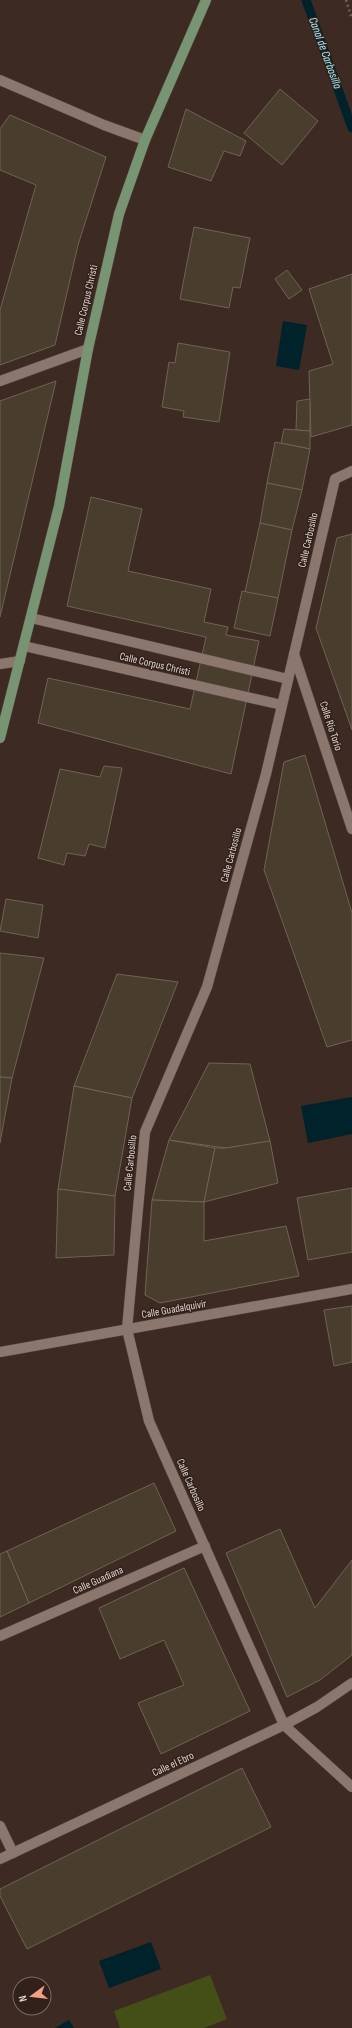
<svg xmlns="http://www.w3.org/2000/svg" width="352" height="2028" viewBox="0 0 352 2028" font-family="'Sofia Sans Condensed',sans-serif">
	<rect width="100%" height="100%" fill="#3c2a23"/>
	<path fill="#434f16" d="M210,1975L227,2019L204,2028H120L114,2011Z"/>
	<g fill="#00222a">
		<path d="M283,321L307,325L299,370L276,366Z"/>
		<path d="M352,1097V1134L308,1143L301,1106Z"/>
		<path d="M151,1942L161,1969L109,1988L99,1961Z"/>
		<path d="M69,2020L74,2028H55Z"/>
	</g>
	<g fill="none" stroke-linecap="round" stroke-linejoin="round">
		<path stroke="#00222a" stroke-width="9" d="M306,0L352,128"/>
	</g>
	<g fill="#493d2e" stroke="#706353">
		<path d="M280,89L318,121L282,165L244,133Z"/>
		<path d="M186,109L246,141L240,156L224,151L211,181L168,167Z"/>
		<path d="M10,115L106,157L78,245L55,345L0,365V310L36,185L0,170V129Z"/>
		<path d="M194,227L250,238L240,288L233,287L229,308L180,299Z"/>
		<path d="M287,270L302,290L289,299L275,279Z"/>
		<path d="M352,274V425L311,437L309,371L333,364L309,289Z"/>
		<path d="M178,343L230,352L219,422L183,417L184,411L162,407L169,362L175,363Z"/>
		<path d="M56,381L0,617V401Z"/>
		<path d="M310,399V431L296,430L297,401Z"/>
		<path d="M284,429L310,431V449L281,443Z"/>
		<path d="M275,442L310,449L302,490L267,483Z"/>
		<path d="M267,483L302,490L292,530L260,523Z"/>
		<path d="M91,497L142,509L128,571L211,589L204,622L228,627L226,635L259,641L231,774L38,723L48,678L190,709L206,637L67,606Z"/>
		<path d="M260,523L292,530L278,598L245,592Z"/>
		<path d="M352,534V730L316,628L337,538Z"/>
		<path d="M242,591L278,598L270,636L234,628Z"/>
		<path d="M305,755L352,913V1040L327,1047L264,870L284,762Z"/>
		<path d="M104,766L122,768L105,848L89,844L85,856L67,853L64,865L38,858L60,769L100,777Z"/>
		<path d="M6,899L43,905L38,938L0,931Z"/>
		<path d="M0,953L44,958L12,1078L0,1077Z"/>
		<path d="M117,974L178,982L132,1098L74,1086Z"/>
		<path d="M209,1063L250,1064L270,1141L226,1148L169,1140Z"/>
		<path d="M0,1077L12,1078L0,1143Z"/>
		<path d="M74,1086L132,1098L115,1196L58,1189Z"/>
		<path d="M169,1140L215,1148L204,1202L152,1200Z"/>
		<path d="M270,1141L278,1183L204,1202L215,1148H226Z"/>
		<path d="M352,1188V1252L308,1260L297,1198Z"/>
		<path d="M58,1189L115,1196L114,1255L56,1258Z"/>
		<path d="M152,1200L204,1202V1241L286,1226L299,1276L160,1303L145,1295Z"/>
		<path d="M352,1306V1362L334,1366L324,1310Z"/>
		<path d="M154,1483L176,1531L29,1603L7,1551Z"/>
		<path d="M280,1529L315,1608L352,1560V1655L320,1680L287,1697L226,1553Z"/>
		<path d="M7,1551L29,1603L0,1617V1554Z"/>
		<path d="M184,1568L250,1711L161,1754L138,1703L184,1685L164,1640L120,1659L99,1608Z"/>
		<path d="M242,1768L271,1827L27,1949L0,1896V1889Z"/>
	</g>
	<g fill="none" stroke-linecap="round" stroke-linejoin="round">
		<defs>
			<g id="minor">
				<path d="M0,80L104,125L145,140"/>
				<path d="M0,381L88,349"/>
				<path d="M352,471L335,479L266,774L207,987L145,1132L127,1329L149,1421L284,1725L352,1787"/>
				<path d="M31,618L288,679"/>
				<path d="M24,646L282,705"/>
				<path d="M294,654L352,829"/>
				<path d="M0,664L20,661"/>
				<path d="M0,1352L352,1289"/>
				<path d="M0,1636L205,1546"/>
				<path d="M0,1826L13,1853"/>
				<path d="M0,1859L284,1725L317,1707L352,1683"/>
			</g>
			<path id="major" d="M0,738L59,506L88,349L119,214L145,140L206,0"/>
		</defs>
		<use href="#minor" stroke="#584943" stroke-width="11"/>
		<use href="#major" stroke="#584943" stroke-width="11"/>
		<path stroke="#74655e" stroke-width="2.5" stroke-dasharray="2 3" stroke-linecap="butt" d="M346,0L352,19"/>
		<use href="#minor" stroke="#8c776f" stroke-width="10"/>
		<use href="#major" stroke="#789573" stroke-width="10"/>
	</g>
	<g text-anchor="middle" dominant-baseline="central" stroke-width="3" stroke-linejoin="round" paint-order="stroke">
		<g font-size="11" fill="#dfd4cf" stroke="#32211a">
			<text transform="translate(86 300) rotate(-77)">Calle Corpus Christi</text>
			<text transform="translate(308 540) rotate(-77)">Calle Carbosillo</text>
			<text transform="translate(155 664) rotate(13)">Calle Corpus Christi</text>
			<text transform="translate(331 726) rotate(72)">Calle Río Torío</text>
			<text transform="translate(231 855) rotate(-75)">Calle Carbosillo</text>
			<text transform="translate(130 1163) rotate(-84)">Calle Carbosillo</text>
			<text transform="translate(174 1309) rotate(-10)">Calle Guadalquivir</text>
			<text transform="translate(191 1485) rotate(66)">Calle Carbosillo</text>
			<text transform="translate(98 1580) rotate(-24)">Calle Guadiana</text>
			<text transform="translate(173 1764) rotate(-25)">Calle el Ebro</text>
		</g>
		<g font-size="12" font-style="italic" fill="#9ae7fc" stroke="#32211a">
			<text transform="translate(325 53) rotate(70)">Canal de Carbosillo</text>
		</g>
	</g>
	<g transform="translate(32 1996) rotate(255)"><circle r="19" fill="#32211a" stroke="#776962"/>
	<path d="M0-3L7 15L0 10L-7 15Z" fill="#f39f85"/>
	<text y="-6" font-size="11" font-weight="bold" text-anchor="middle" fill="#dfd4cf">N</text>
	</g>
</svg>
